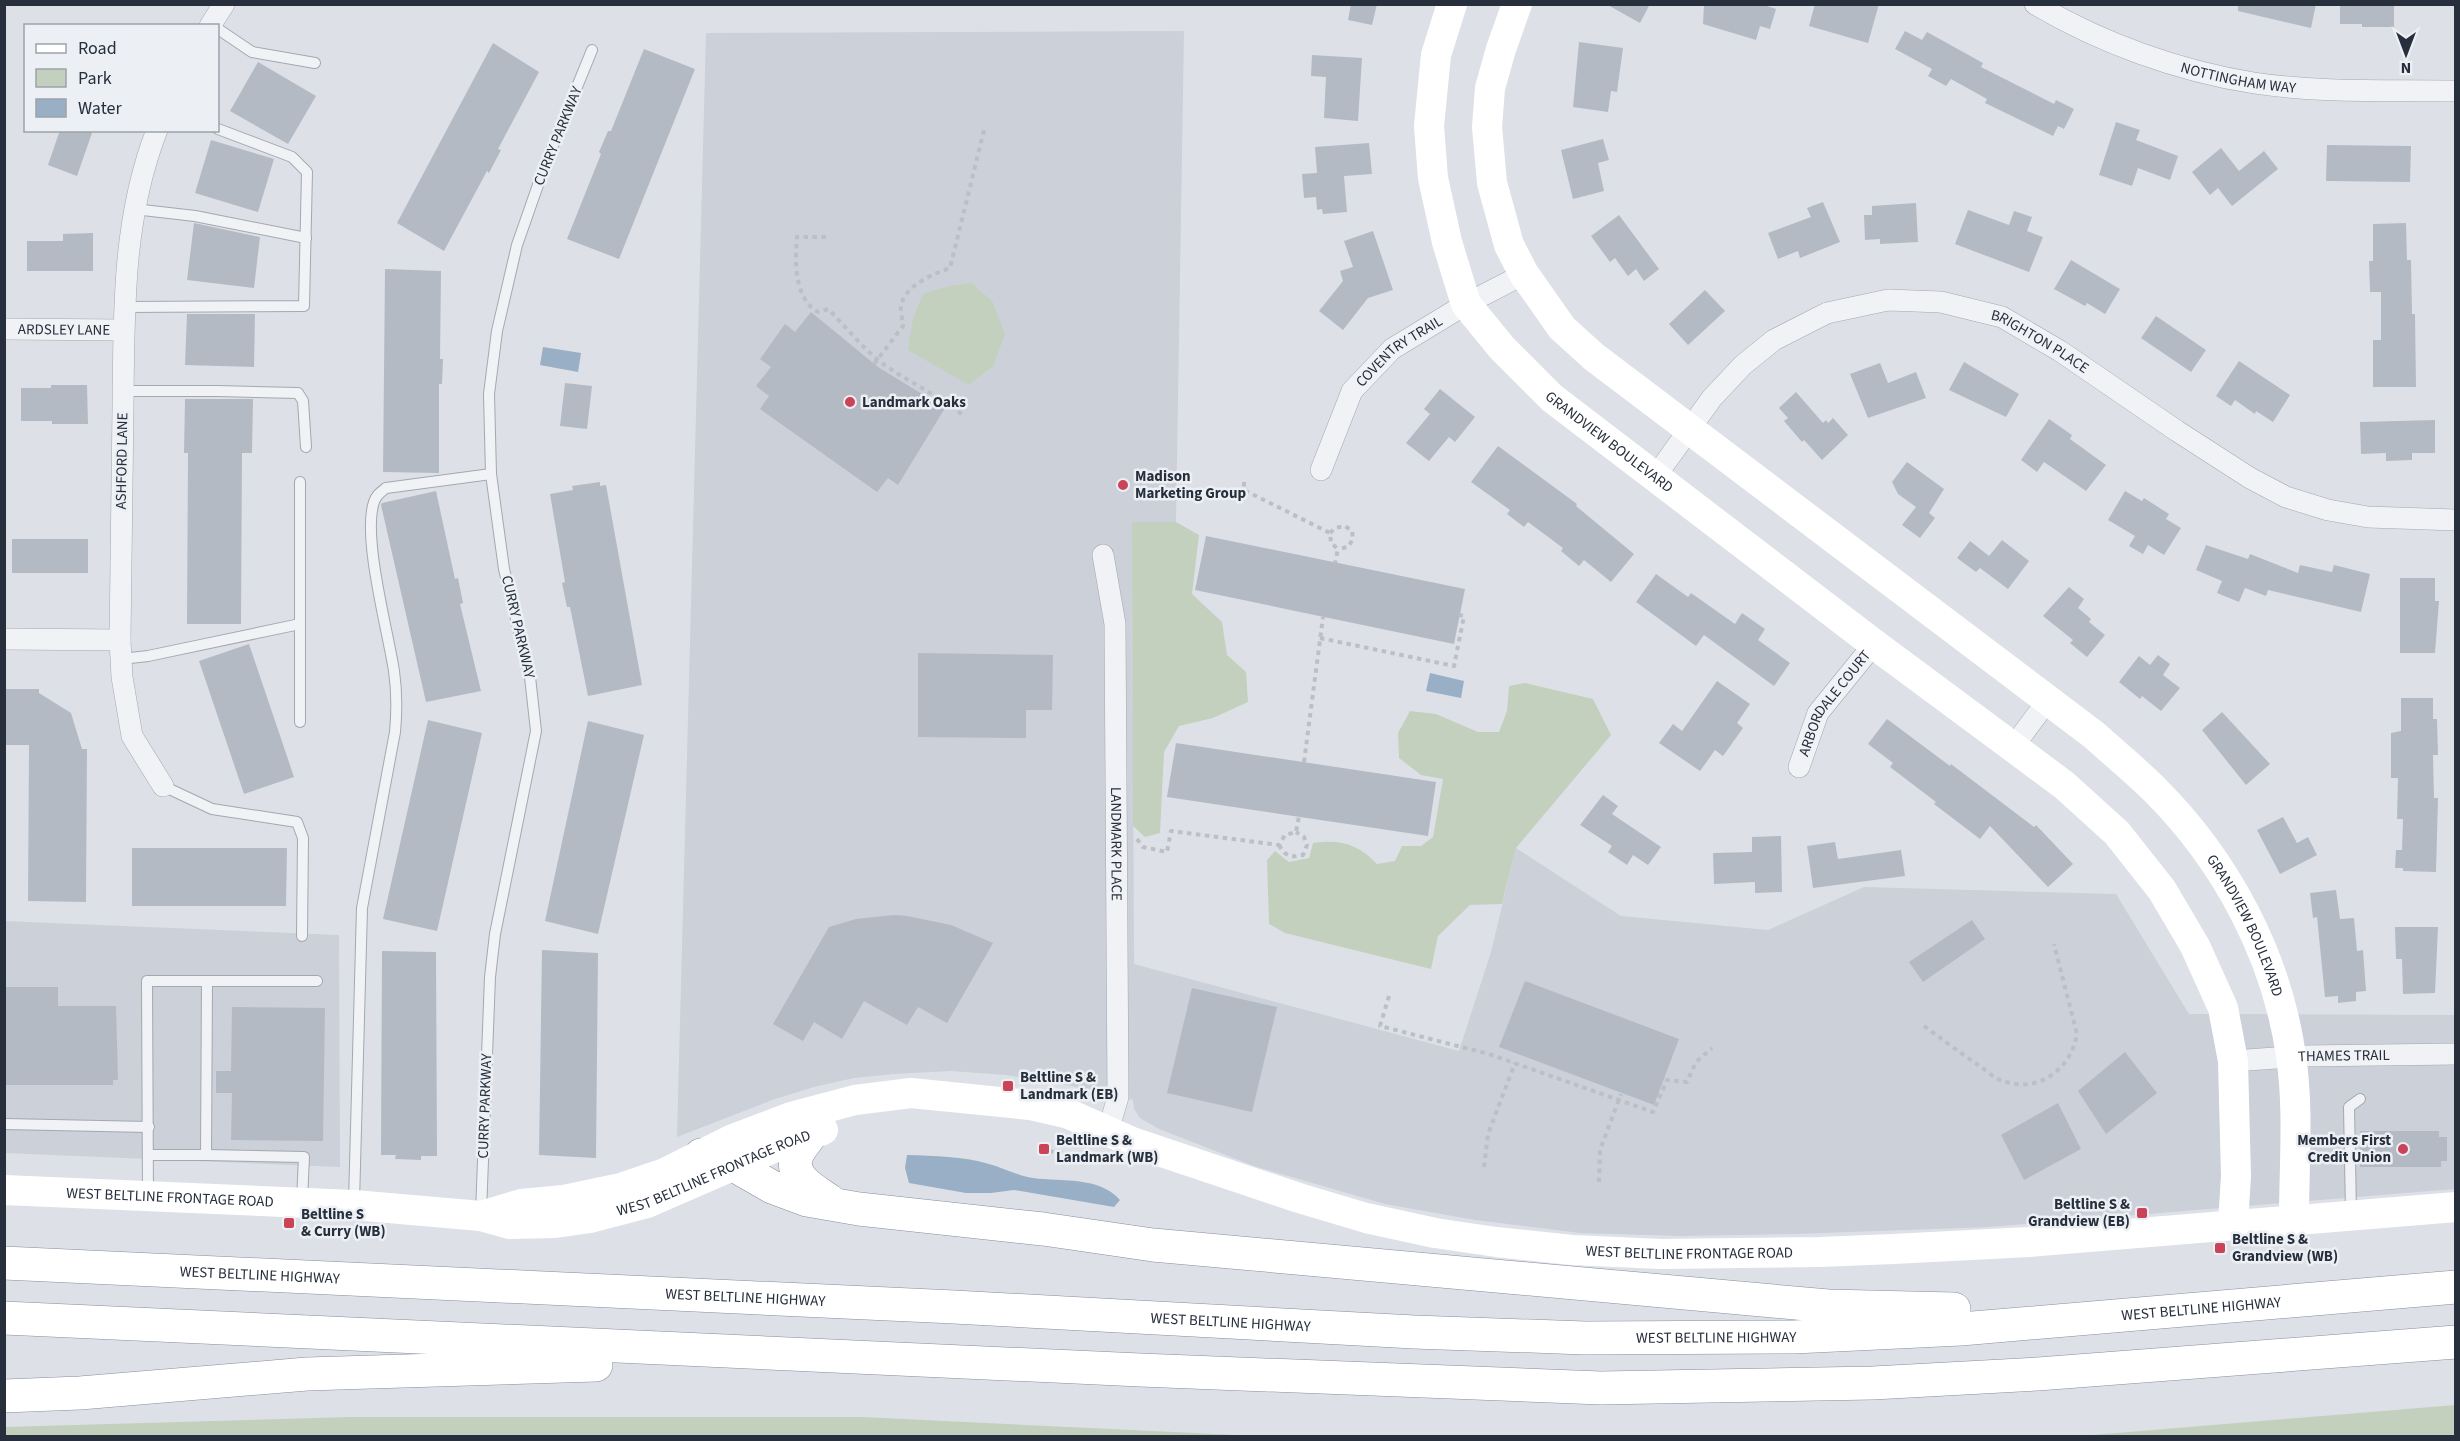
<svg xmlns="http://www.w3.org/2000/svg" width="2460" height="1441" viewBox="0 0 2460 1441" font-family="'Source Sans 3',sans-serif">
	<rect width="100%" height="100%" fill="#dde1e7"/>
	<g fill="#cbd0d9">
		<path d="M1184,31L1176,522H1132L1134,964L1459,1051L1491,952L1516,848L1621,916L1768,930L1864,887L2116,894L2189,1014L2455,1015V1189L1988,1227L1795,1234L1683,1236L1580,1233L1475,1220L1385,1204L1254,1166L1159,1129L1140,1118L1134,1109L1133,1100L1066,1085L1006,1075L951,1071L894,1074L854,1078L814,1087L775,1099L677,1137L706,33Z"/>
		<path d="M4,921L339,935L340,1167L5,1153Z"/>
	</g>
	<g fill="#c3d0be">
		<path d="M971,283L992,301L1005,334L993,366L969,385L908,350L913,319L923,294L949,286Z"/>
		<path d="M1132,522H1176L1199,535L1192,594L1222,622L1227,655L1246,672L1248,702L1213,718L1179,726L1164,752L1160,833L1145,837L1133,826Z"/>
		<path d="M1525,683L1593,699L1611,735L1516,848L1502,904L1470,905L1438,936L1431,969L1285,933L1269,924L1267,860L1275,851L1289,862L1309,858L1313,843C1340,839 1358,844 1377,864L1395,861L1402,846H1421L1433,837L1443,779L1421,775L1399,758L1398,733L1410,711L1436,714L1478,732H1499L1507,711L1509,686Z"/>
		<path d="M2455,1405V1436H2080Z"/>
		<path d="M350,1417H862L1258,1436H5V1427Z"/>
	</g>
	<g fill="#98afc6">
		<path d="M543,347L581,353L578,372L540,365Z"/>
		<path d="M1430,673L1464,681L1461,698L1426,691Z"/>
		<path d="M907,1155C936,1156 961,1156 989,1164C1004,1168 1018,1176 1033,1178C1062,1182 1099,1176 1120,1200L1114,1207L1014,1190L991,1193H966L909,1183L905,1168Z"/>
	</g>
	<g fill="#b4bac3">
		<path d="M1351,4H1377L1372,25L1348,20Z"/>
		<path d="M1606,4H1650L1640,23Z"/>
		<path d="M1704,4H1761L1776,9L1770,29L1760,26L1756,40L1703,24Z"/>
		<path d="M1815,4H1879L1868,43L1809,26Z"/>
		<path d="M2238,4H2316L2311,28L2238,11Z"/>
		<path d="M2340,4H2394V27H2362V24H2340Z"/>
		<path d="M1905,31L1922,40L1927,32L1983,63L1981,67L2054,104L2056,100L2074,109L2064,129L2058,126L2053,136L1985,103L1987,99L1951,79L1946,86L1928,76L1932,69L1895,49Z"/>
		<path d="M1579,42L1623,48L1617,92L1611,91L1608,112L1573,107Z"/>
		<path d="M493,43L539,72L498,149L501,150L489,173L487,171L444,251L397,223Z"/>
		<path d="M644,49L695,69L619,259L567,239L601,154L599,152L608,131H611Z"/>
		<path d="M1312,55L1362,58L1358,121L1324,118L1326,77L1311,76Z"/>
		<path d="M258,62L316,96L288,144L230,111Z"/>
		<path d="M2116,122L2140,130L2136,140L2178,156L2170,180L2138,168L2132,186L2099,175Z"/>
		<path d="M60,130H93L77,176L48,165Z"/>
		<path d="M1603,139L1609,160L1598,163L1604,191L1573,199L1561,150Z"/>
		<path d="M211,140L274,159L258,212L195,193Z"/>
		<path d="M1369,143L1372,174L1344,176L1347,212L1323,214L1322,209L1317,210L1316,197L1304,198L1302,174L1317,173L1315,147Z"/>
		<path d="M2327,145L2411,146L2410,182L2326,181Z"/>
		<path d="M2221,148L2239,171L2264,151L2278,169L2232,206L2218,188L2210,195L2192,172Z"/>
		<path d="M1823,202L1840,242L1800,258L1798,251L1778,259L1768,233L1811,217L1807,208Z"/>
		<path d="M1916,203L1918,242L1880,244V239L1865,240L1864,215H1872V206Z"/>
		<path d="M1968,210L2009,225L2014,211L2032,217L2027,231L2043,237L2029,272L1955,244Z"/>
		<path d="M1619,215L1659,269L1644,281L1636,269L1628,276L1615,258L1610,262L1591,236Z"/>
		<path d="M194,223L260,237L254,288L187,280Z"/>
		<path d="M2406,223L2407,260H2411L2412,314H2415L2416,387H2373V340H2381V292H2370L2369,261H2373V224Z"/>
		<path d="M1373,231L1393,290L1368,298L1343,330L1319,311L1343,281L1340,271L1353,267L1344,241Z"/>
		<path d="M93,233V271H27V241H63V234Z"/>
		<path d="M2071,260L2120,289L2105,314L2087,303L2085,306L2054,289Z"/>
		<path d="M385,269L441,271L440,359H443L442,384H439V473L383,472Z"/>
		<path d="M1705,290L1725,311L1688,345L1669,324Z"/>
		<path d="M811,312L878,367L945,408L898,485L888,478L877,492L760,409L769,396L756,386L771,367L760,359L785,324L795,332Z"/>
		<path d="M187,314H255L254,367L185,365Z"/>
		<path d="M2156,316L2206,350L2191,372L2141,338Z"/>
		<path d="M2239,361L2290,395L2273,422L2256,411L2255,414L2235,400L2231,406L2216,396Z"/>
		<path d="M1964,362L2019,394L2006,417L1949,390Z"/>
		<path d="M1880,363L1888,383L1916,372L1926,398L1868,418L1850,374Z"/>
		<path d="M565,383L592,386L587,429L560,426Z"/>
		<path d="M51,385H87L88,424H52V421H21V388H51Z"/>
		<path d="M1440,389L1475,417L1455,442L1449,437L1429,461L1406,443L1430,414L1424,409Z"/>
		<path d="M1796,392L1823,423L1826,420L1828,423L1833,418L1848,435L1822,460L1804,440L1802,442L1784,421L1788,418L1779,408Z"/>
		<path d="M185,399H253L252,453H242L241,624H187L188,453H184Z"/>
		<path d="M2049,419L2072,435L2070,439L2106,465L2086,491L2044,462L2037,472L2021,460Z"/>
		<path d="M2435,420V453H2412V460L2386,461V453L2361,454L2360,422Z"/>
		<path d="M1498,446L1577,504L1576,506L1634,554L1611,582L1584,560L1579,566L1561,551L1563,548L1528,522L1524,527L1507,514L1510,510L1471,482Z"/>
		<path d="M1907,462L1944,489L1929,513L1935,518L1920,538L1902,525L1916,507L1898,494L1892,482Z"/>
		<path d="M600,482V486L606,485L642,685L588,696L570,607H567L562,583L565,582L550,494L573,490L572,486Z"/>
		<path d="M436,491L455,579L458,578L463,603L460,604L481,691L426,702L381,505L382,503Z"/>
		<path d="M2125,491L2142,501L2144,498L2169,514L2166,519L2181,528L2164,555L2148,545L2143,554L2129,546L2135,536L2108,520Z"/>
		<path d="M1206,536L1465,589L1454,644L1195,590Z"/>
		<rect x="12" y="539" width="76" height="34"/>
		<path d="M2002,540L2029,561L2008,589L1980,568L1976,572L1957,558L1970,541L1989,556Z"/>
		<path d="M2206,545L2248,559L2250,554L2298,573L2300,565L2332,572L2334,565L2370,574L2361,612L2268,590L2266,596L2245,588L2239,602L2217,593L2222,581L2196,570Z"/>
		<path d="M1656,574L1688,597L1691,593L1735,624L1742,613L1765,629L1758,640L1790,663L1774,686L1704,635L1696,646L1636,602Z"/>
		<path d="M2400,578H2435V601H2439L2435,653H2400Z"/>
		<path d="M2069,587L2084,599L2078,608L2091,619L2089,622L2105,635L2087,657L2070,643L2073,640L2043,616Z"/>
		<path d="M249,644L294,777L244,794L199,661Z"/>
		<path d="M918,653L1053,655L1052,710H1026V738L918,737Z"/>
		<path d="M2158,655L2170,664L2163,675L2180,688L2161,711L2142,696L2140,699L2119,682L2139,656L2150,665Z"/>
		<path d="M1717,681L1750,704L1737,723L1743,728L1723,756L1715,750L1700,771L1659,743L1673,724L1682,731Z"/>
		<path d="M4,689H39V693L71,713L82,749H87L86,902L28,901L29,745H4Z"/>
		<path d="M2401,698H2433V719H2437L2438,755H2433L2434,798H2438L2436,872L2403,871V868H2395L2396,850H2402L2403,819H2397L2398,778H2391V733L2401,731Z"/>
		<path d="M2222,712L2270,764L2246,785L2202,730Z"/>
		<path d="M1887,719L1950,766L1951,764L2034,827L2036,825L2073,864L2048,887L1990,826L1980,839L1934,804L1936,802L1890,767L1893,763L1868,744Z"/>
		<path d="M428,720L482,733L437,931L383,919Z"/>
		<path d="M588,721L644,735L598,934L545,921Z"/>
		<path d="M1176,743L1436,782L1428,836L1167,797Z"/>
		<path d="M1603,795L1618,806L1612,814L1661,847L1648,865L1633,855L1627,865L1608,852L1612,846L1580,825Z"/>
		<path d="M2283,817L2297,843L2308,837L2317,855L2280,874L2257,830Z"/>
		<path d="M1781,836L1782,892L1755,893V882L1714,884L1713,853L1752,852V837Z"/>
		<path d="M1835,842L1838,859L1901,850L1905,876L1813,888L1807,846Z"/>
		<path d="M132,848H287L286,906H132Z"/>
		<path d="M2336,890L2340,919L2354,918L2357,951L2363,950L2366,991L2356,992V1001L2338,1003V996L2325,997L2317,917L2313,918L2310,893Z"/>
		<path d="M894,915L907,916L951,925L993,943L947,1023L918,1007L907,1025L864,1001L842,1039L814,1022L803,1041L773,1024L829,927L856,919Z"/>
		<path d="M1972,920L1985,939L1923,982L1909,962Z"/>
		<path d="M2395,927H2438L2435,993L2403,994L2402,959H2396Z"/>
		<path d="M542,950L598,953L596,1158L539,1155Z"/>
		<path d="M382,951L436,952L437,1156H421V1160L395,1159L396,1155H381Z"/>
		<path d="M1525,981L1679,1039L1654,1105L1499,1047Z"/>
		<path d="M4,987H58V1006H116L118,1080H113V1085H4Z"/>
		<path d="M1192,988L1277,1007L1252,1112L1167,1093Z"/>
		<path d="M232,1007L325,1008L323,1141L231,1140L232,1093H216V1071H231Z"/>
		<path d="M2125,1052L2157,1093L2106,1134L2078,1091Z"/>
		<path d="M2058,1103L2081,1149L2024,1180L2001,1135Z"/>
		<path d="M2360,1131H2439V1137H2447V1161H2441V1167H2360Z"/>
	</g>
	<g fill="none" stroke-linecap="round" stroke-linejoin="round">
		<defs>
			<g id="lane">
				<path d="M218,29L252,52L315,63"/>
				<path d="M134,209L195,216L306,238"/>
				<path d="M124,307L304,306L307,172L292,157L218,129"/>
				<path d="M123,391H218L298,393L303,401L306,447"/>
				<path d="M300,482V722"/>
				<path d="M121,659L148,656L300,624"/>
				<path d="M163,786L212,809L297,822L303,838L302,936"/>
				<path d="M4,1124L149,1127"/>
				<path d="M149,1155H206L207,981"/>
				<path d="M206,1155L304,1157L302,1200"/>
				<path d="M148,1196L147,981H317"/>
				<path d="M354,1202L362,908L395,732C397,711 397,692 394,671C388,631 362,537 374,502C376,495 381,492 386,488L491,474"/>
				<path d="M481,1213L490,977L495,934L536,731L530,677L504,569L491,474L489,394L497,331L517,245L545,165L592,50"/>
				<path d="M2351,1213L2349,1107L2360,1099"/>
			</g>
			<g id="street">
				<path id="s1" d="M2035,4C2101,43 2178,71 2254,83C2320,93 2389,90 2456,91"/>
				<path d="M210,26L224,4"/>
				<path d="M157,130C122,219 124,314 123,408C122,486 121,563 120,640L122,677L132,736L163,786"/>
				<path id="s2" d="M4,329L123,330"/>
				<path id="s3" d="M1321,470L1352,391L1392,349L1466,304L1524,274"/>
				<path id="s4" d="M1655,477L1712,398L1743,365L1774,340L1827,313L1888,300L1941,302L2002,317L2060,351L2177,431L2250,478L2286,497L2328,510L2368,517L2456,520"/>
				<path id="s5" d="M1103,555L1115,624L1118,1097L1108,1131"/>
				<path d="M4,639L120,640"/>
				<path d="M2013,747L2048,700"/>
				<path id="s6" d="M1799,767L1818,713L1874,644"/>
				<path id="s7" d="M2233,1061L2304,1056L2456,1054"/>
			</g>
			<g id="highway">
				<path d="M812,1133C807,1140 798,1150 796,1158C791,1179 816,1191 830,1201"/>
				<path d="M701,1155L725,1160L772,1187L807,1200L859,1209L1043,1229L1153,1245L1828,1306L1954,1309"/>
				<path id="s12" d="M4,1263L954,1307L1414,1332L1585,1338L1794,1337L1961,1329L2456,1287"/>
				<path d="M4,1318L1140,1370L1601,1388L1873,1383L2038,1374L2456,1342"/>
				<path d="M4,1396L80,1393L307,1374L596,1365"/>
			</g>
		</defs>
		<use href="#lane" stroke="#a3a8b1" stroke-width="12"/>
		<use href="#street" stroke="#a3a8b1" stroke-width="22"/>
		<use href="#highway" stroke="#858e9d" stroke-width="34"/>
		<g stroke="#bcbfc5" stroke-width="4" stroke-dasharray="4.5 4.5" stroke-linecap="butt">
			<path d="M826,237H797C795,261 794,299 818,312L828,309C845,326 860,345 878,360C905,381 938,394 964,416"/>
			<path d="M874,364L903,326C903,320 900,312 901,306C905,285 933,274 950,268L985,126"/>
			<path d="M1244,482V490L1330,533L1331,543L1338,549L1335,563"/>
			<path d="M1330,533L1335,528L1345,526L1352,531L1353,539L1348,547L1338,549"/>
			<path d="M1320,638L1454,666L1464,616L1459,615"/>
			<path d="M1304,762L1323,617"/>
			<path d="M1137,839L1143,847L1167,852L1171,831L1279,845L1285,835L1296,832L1299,816"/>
			<path d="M1279,845C1285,856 1290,858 1303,855L1307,845L1304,837L1296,832"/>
			<path d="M1389,996L1380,1026L1489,1054L1653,1112L1667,1080L1687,1082L1696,1062L1712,1048"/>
			<path d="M1924,1026C1943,1040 1962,1054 1981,1067C1987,1071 1994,1078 2000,1080C2037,1095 2071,1070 2077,1034L2054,944"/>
			<path d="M1049,1151L1060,1153L1063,1138"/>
			<path d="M1484,1167L1488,1134L1515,1063"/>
			<path d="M1599,1182L1600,1150L1621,1094"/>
		</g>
		<use href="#lane" stroke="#f0f2f5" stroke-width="10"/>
		<use href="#street" stroke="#f0f2f5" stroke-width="21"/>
		<g stroke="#fff" stroke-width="30">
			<path id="s8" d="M1452,4L1436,55L1429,126L1433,178L1447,242L1466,304L1502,348L1552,398L1874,644L2064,785L2117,833L2162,890L2195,946L2223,1008L2233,1061L2236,1176L2233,1224"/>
			<path id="s9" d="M1517,4L1501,49L1490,88L1487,127L1492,183L1509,245L1524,274L1562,328L1594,357L2094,735C2114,753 2136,771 2155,790C2226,861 2277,956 2291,1056C2299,1109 2294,1165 2294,1219"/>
			<path id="s10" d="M4,1190L354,1205L481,1216L510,1224L555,1223L590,1218L647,1203L785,1143L823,1130"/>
			<path id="s11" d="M481,1216L521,1204L564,1200L621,1188L665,1173L733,1139L791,1117L855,1100L911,1093L1030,1105L1069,1114L1132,1142L1299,1198L1366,1218L1435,1233L1496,1242L1572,1250L1661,1254L1820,1252L1893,1249L2029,1242L2456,1207"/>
		</g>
		<use href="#highway" stroke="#fff" stroke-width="33"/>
	</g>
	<g fill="#cb4357" stroke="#ecf0f4" stroke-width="2">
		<circle cx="850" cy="402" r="6"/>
		<circle cx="1123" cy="485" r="6"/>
		<rect x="1002" y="1080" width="12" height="12" rx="3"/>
		<rect x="1038" y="1143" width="12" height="12" rx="3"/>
		<circle cx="2403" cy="1149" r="6"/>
		<rect x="2136" y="1207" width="12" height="12" rx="3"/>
		<rect x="283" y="1217" width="12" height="12" rx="3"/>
		<rect x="2214" y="1242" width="12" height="12" rx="3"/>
	</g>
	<g text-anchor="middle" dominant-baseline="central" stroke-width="5" stroke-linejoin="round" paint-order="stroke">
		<g font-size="15" fill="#272f3d" stroke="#ecf0f4">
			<text stroke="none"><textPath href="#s1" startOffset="218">NOTTINGHAM WAY</textPath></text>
			<text transform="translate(558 136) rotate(-68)">CURRY PARKWAY</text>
			<text stroke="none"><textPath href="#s2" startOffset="60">ARDSLEY LANE</textPath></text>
			<text stroke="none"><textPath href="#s4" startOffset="465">BRIGHTON PLACE</textPath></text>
			<text stroke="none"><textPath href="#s3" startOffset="147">COVENTRY TRAIL</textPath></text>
			<text stroke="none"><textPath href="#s8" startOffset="507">GRANDVIEW BOULEVARD</textPath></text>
			<text transform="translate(122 461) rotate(-89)">ASHFORD LANE</text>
			<text transform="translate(518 627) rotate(77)">CURRY PARKWAY</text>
			<text stroke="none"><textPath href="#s6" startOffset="74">ARBORDALE COURT</textPath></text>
			<text stroke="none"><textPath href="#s5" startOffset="290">LANDMARK PLACE</textPath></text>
			<text stroke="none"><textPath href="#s9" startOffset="1263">GRANDVIEW BOULEVARD</textPath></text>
			<text stroke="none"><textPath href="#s7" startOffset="111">THAMES TRAIL</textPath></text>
			<text transform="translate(485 1106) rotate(-88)">CURRY PARKWAY</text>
			<text stroke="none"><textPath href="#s10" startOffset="720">WEST BELTLINE FRONTAGE ROAD</textPath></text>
			<text stroke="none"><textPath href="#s10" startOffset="166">WEST BELTLINE FRONTAGE ROAD</textPath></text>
			<text stroke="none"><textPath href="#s11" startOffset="1251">WEST BELTLINE FRONTAGE ROAD</textPath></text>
			<text stroke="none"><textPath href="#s12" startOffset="256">WEST BELTLINE HIGHWAY</textPath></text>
			<text stroke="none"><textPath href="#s12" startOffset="742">WEST BELTLINE HIGHWAY</textPath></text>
			<text stroke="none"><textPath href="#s12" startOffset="2200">WEST BELTLINE HIGHWAY</textPath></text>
			<text stroke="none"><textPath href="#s12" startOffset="1228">WEST BELTLINE HIGHWAY</textPath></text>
			<text stroke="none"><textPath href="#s12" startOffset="1714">WEST BELTLINE HIGHWAY</textPath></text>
		</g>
		<g font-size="15" font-weight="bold" fill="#272f3d" stroke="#ecf0f4" text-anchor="start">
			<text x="862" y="402">Landmark Oaks</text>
			<text x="1135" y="476">Madison<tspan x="1135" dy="17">Marketing Group</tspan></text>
			<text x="1020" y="1077">Beltline S &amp;<tspan x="1020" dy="17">Landmark (EB)</tspan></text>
			<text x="1056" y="1140">Beltline S &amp;<tspan x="1056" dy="17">Landmark (WB)</tspan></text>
			<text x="2391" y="1140" text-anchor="end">Members First<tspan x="2391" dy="17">Credit Union</tspan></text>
			<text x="2130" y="1204" text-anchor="end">Beltline S &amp;<tspan x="2130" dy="17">Grandview (EB)</tspan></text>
			<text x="301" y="1214">Beltline S<tspan x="301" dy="17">&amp; Curry (WB)</tspan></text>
			<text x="2232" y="1239">Beltline S &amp;<tspan x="2232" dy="17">Grandview (WB)</tspan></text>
		</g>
	</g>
	<rect width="2460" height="1441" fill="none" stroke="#272f3d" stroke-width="12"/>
	<rect x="24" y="24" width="195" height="108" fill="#ecf0f4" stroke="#9da3ab" stroke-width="1.5"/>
	<rect x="36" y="44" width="30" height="9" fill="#ffffff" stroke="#9da3ab" stroke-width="1.5"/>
	<text x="78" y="54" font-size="18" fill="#272f3d">Road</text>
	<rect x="36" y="69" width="30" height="18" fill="#c3d0be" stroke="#9da3ab" stroke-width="1.5"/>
	<text x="78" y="84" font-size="18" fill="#272f3d">Park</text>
	<rect x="36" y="99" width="30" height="18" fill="#98afc6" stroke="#9da3ab" stroke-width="1.5"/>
	<text x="78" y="114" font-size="18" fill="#272f3d">Water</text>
	<g transform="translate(2406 54) rotate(180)" stroke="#ecf0f4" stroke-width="4.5" paint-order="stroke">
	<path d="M0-4.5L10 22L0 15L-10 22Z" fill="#272f3d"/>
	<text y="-9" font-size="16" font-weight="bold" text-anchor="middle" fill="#272f3d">N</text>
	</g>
</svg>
